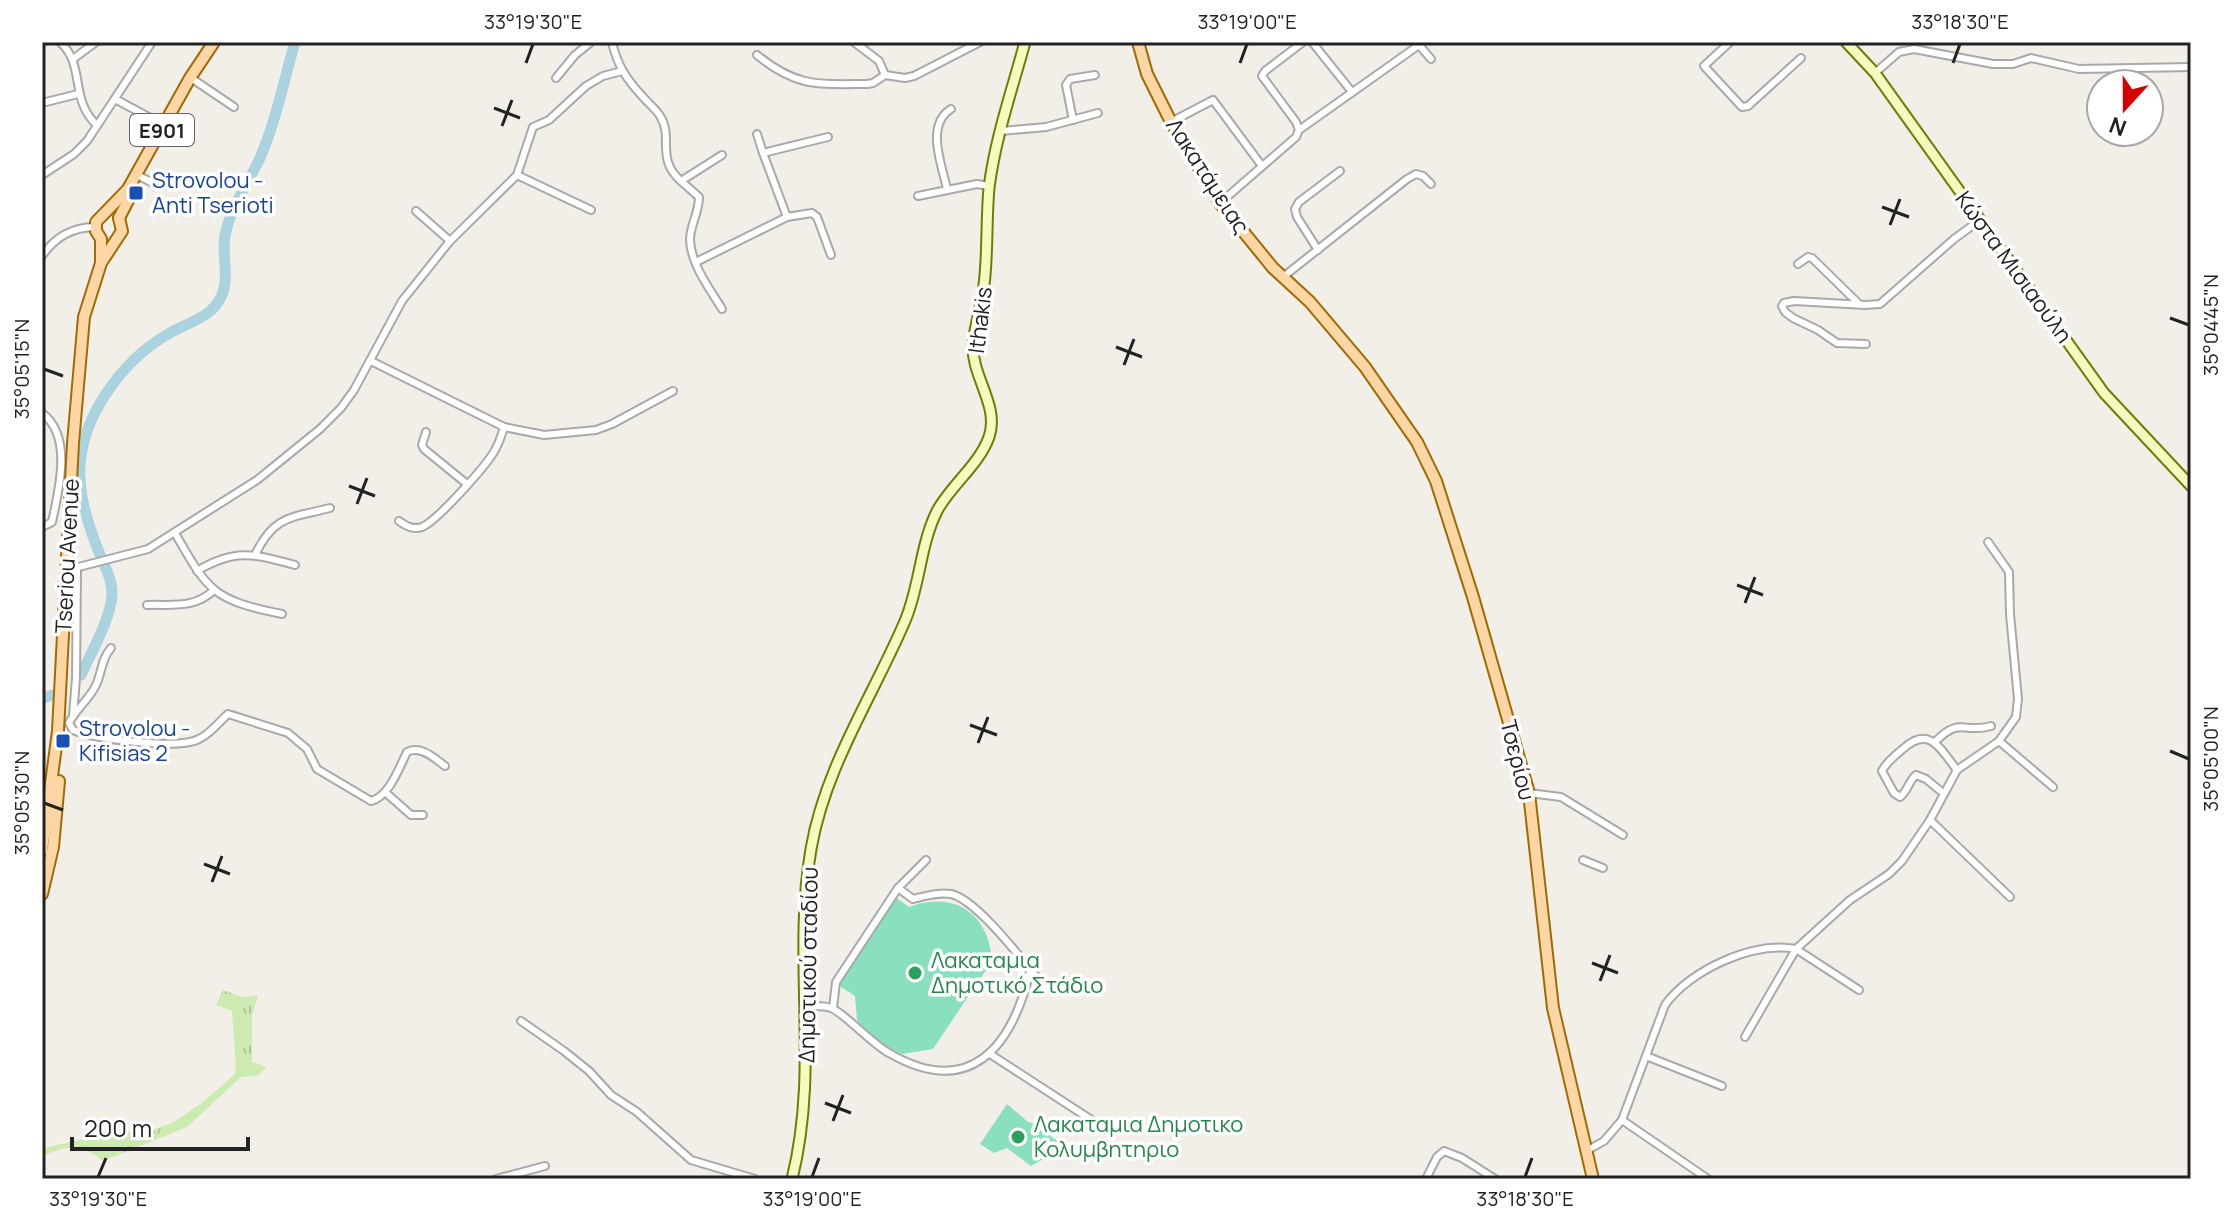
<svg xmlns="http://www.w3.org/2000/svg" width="2233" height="1221" viewBox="0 0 2233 1221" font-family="Manrope,sans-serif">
	<defs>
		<pattern id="grass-tufts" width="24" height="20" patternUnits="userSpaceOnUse" patternTransform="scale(2)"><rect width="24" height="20" fill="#cdebb0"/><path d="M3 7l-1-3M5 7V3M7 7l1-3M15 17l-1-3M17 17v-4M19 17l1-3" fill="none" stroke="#b0c997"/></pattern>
	</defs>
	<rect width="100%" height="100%" fill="#f2efe9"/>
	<path fill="url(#grass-tufts)" d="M223,990L242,997L258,995L252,1015V1062L267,1067L257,1076L241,1077L187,1127L103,1161C84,1145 68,1144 45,1155L42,1166V1150L48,1147L110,1133L153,1130L172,1123L199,1105L234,1075L236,1067L232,1011L216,1005Z"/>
	<g fill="#88e0be">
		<path d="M895,897L909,907C954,890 989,913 992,961L933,1049L902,1054L874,1040L857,1020L855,996L838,985Z"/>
		<path d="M1007,1104L1028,1122L1045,1127L1043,1131L1065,1146L1031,1166L1007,1148L994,1153L980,1144Z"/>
	</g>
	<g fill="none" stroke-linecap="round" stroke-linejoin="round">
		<g stroke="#aad3df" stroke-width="11">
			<path d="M81,675C91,653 110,620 112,596C113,581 104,564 98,550C85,516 74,481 83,445C94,400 130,355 170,333C190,321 212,318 222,295C230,275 221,254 225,235C231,207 248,184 260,158C276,121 284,80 295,42"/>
			<path d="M42,699L52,695"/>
		</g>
		<defs>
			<g id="street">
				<path d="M60,42C86,65 69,100 97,125"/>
				<path d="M612,42C617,65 627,80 643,97C648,103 656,109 660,116C674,137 655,158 681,181L722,155"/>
				<path d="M854,42L879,61L885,75"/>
				<path d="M1312,42L1352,92"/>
				<path d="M1730,42L1704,66L1742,107L1748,106L1801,58"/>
				<path d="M1419,45L1431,59"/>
				<path d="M757,55C797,88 819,84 867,84L873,83L885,75L905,78L914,76L980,42"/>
				<path d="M73,59L96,42"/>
				<path d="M1875,73L1899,52L1914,49L1993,64H2013L2031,58L2079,69L2191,67"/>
				<path d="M556,78L575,55L591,42"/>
				<path d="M194,80L234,107"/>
				<path d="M115,99L169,128"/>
				<path d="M42,103L78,94"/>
				<path d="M1073,120L1066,85L1070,79L1095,75"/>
				<path d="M1171,122L1213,100L1262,166"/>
				<path d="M1299,130L1296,122L1262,76L1265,71L1303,42"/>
				<path d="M1001,131L1046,127L1098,113"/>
				<path d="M757,134L763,153L828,137"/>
				<path d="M763,153L787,217"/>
				<path d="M42,175L74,154L87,141L152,42"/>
				<path d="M517,175L591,210"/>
				<path d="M141,177L159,186"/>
				<path d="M681,181L699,197C699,213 690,225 690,240C691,265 710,289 722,309"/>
				<path d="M947,189C942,165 925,125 951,109"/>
				<path d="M918,196L977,184L989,186"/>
				<path d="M1220,203L1296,137L1299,130L1419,45"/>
				<path d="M416,211L450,241"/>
				<path d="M1318,250L1297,217L1295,209L1299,202L1340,171"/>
				<path d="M42,256C55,237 72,227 95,227"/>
				<path d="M696,262L787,217L812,213L817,217L831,255"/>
				<path d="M1798,264L1808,257L1812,258L1859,304"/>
				<path d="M1283,277L1407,179L1416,174L1423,176L1431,184"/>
				<path d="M1866,344L1837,343L1818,330L1793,318L1785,312L1782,306L1784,303L1794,301L1865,305L1880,304L1954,239L1980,220"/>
				<path d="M371,361L504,427L544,435L596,430L612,424L673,391"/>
				<path d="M42,413C73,436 59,489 52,522L42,527"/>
				<path d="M426,432L422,445L424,449L467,484"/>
				<path d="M399,521C406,526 413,530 422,527C437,521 487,465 495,450C499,443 502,434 504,427"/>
				<path d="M175,533C209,593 214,600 282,614"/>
				<path d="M255,555C274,515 291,518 330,508"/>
				<path d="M67,570L148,549L257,480L320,429L341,408L354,390L402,301L450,241L517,175L533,127L549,120L586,86L603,76L622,71"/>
				<path d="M197,571C235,548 254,554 295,565"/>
				<path d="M147,605C173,604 194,609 214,590"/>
				<path d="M111,648C101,659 102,673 96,685C89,700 75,710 69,723L73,730C96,739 178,750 199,739C210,734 219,722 228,714L288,733L307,749L317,769L371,801C389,797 399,768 407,752C421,745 434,758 445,766"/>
				<path d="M73,716L76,678L77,568"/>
				<path d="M1999,741L2053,787"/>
				<path d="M1935,742C1960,716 1964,734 1991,726"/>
				<path d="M385,792L411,815H423"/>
				<path d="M1529,793L1561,797L1623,835"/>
				<path d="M1943,793L1926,779L1916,775C1908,782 1908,791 1900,797L1894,793L1882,771C1887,761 1896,755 1904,748C1930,725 1941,750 1957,770"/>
				<path d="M1930,820L2010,897"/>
				<path d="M1583,860L1603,868"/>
				<path d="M898,888L913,899C926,896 938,892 951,894C978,900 1025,964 1045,987"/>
				<path d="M807,1006C814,1006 824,1005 831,1008C842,1011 873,1045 889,1053C970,1100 1012,1047 1030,971"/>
				<path d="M833,1008L836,982L898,888L926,860"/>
				<path d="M521,1021L564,1051L589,1071L611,1095L637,1112L691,1160L755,1179"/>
				<path d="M1745,1037L1796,949L1850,900L1889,874L1902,861L1930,820L1957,770L1999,741L2016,717L2018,699L2010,614L2009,572L1988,542"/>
				<path d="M990,1054L1107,1130"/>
				<path d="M1646,1056L1722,1086"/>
				<path d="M1622,1120L1708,1179"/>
				<path d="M1586,1151L1604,1141L1622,1120L1665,1005C1690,970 1753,941 1796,949L1859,990"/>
				<path d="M496,1179L545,1166"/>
				<path d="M1426,1179L1437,1157L1444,1151L1462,1158L1495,1179"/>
			</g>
			<g id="secondary">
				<path d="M1846,42L1875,73L2104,393L2191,486"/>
				<path d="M792,1179C820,1067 792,959 811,849C825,767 873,696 905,621C920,586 920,545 937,511C951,485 979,465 989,437C1000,406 971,376 973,344C975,324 982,305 984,285C988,253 986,221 989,188C995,139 1012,90 1025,42"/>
			</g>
			<g id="primary">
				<path d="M1138,42L1147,74L1171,122L1220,203L1273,268L1310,302L1365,367L1417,442L1436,481L1473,597L1529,793L1553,1008L1593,1179"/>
				<path d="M119,218L134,189"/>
				<path d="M101,261V239L96,231V222L128,189L190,78L214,42"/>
				<path d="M42,851L58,731L73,443L84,317L101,263L122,231L119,218"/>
				<path d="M42,894L53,847L59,781"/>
			</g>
		</defs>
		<use href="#street" stroke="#a9a9a9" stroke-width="10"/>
		<use href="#secondary" stroke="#707d05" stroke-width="13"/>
		<use href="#primary" stroke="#a06b00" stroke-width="14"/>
		<use href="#street" stroke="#fff" stroke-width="6"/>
		<use href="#secondary" stroke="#f7fabf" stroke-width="9"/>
		<use href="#primary" stroke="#fcd6a4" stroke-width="10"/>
	</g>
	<path fill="none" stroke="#222" stroke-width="3" d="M526,63L533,44M1240,63L1247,44M1953,63L1960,44M494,108L520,118M502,126L512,100M1882,207L1909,217M1890,225L1900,199M2170,318L2189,325M1116,347L1142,357M1124,365L1134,339M44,369L63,376M349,486L375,496M357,504L367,478M1737,585L1763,595M1745,603L1755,577M970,725L997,735M978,743L988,717M2170,751L2189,759M44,803L63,810M204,864L230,874M212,882L222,856M1592,963L1618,973M1600,981L1610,955M825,1103L851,1113M833,1121L843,1095M98,1177L106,1158M812,1177L819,1158M1525,1177L1532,1158"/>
	<g fill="#1a4fb4" stroke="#fff" stroke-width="3">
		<rect x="128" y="185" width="16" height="16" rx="4"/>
		<rect x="55" y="733" width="16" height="16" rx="4"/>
	</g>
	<g fill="#2e9e5b" stroke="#fff" stroke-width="3">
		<circle cx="915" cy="973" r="8"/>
		<circle cx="1018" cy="1137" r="8"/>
	</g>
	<g text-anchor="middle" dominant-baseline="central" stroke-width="7" stroke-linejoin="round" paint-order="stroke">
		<rect fill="#fff" stroke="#646464" stroke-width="2" x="130" y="114" width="64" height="32" rx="6"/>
		<g font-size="20" font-weight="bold" fill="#222">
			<text x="162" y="130">E901</text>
		</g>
		<g font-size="22" fill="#222" stroke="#fff">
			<text transform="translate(1208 176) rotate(57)">Λακατάμειας</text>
			<text transform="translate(2014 267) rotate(54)">Κώστα Μισιαούλη</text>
			<text transform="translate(980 320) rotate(-83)">Ithakis</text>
			<text transform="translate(67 556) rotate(-87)">Tseriou Avenue</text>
			<text transform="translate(1518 760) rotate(76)">Τσερίου</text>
			<text transform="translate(808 965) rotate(-89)">Δημοτικού σταδίου</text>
		</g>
		<g font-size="22" fill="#164399" stroke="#fff" text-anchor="start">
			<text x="152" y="180">Strovolou -<tspan x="152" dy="25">Anti Tserioti</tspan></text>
			<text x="79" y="728">Strovolou -<tspan x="79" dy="25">Kifisias 2</tspan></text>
		</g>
		<g font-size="22" fill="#27864d" stroke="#fff" text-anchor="start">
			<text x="931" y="960">Λακαταμια<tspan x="931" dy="25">Δημοτικό Στάδιο</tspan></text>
			<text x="1034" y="1124">Λακαταμια Δημοτικο<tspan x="1034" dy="25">Κολυμβητηριο</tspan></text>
		</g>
	</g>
	<rect width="2233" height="1221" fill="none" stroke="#ffffff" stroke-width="88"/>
	<g transform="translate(2125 108) rotate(201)"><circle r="38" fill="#ffffff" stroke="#a7a7a7" stroke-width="2"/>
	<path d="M0-6L14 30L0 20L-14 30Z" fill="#d40000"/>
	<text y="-12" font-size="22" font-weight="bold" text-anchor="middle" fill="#222222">N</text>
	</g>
	<path d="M72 1137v12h176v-12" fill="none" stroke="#222222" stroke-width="4"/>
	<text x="84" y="1137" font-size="24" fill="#222222" stroke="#ffffff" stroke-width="6" paint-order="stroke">200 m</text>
	<rect x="44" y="44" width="2145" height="1133" fill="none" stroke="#222" stroke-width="3"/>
	<g font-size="20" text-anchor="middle" fill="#222">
		<text x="533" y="29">33°19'30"E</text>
		<text x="1247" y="29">33°19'00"E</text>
		<text x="1960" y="29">33°18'30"E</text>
		<text transform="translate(2211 325) rotate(-90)" y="7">35°04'45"N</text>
		<text transform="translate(22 369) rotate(-90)" y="7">35°05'15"N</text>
		<text transform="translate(2211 759) rotate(-90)" y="7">35°05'00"N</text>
		<text transform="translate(22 803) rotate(-90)" y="7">35°05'30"N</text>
		<text x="98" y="1206">33°19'30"E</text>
		<text x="812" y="1206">33°19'00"E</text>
		<text x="1525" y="1206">33°18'30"E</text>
	</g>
</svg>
